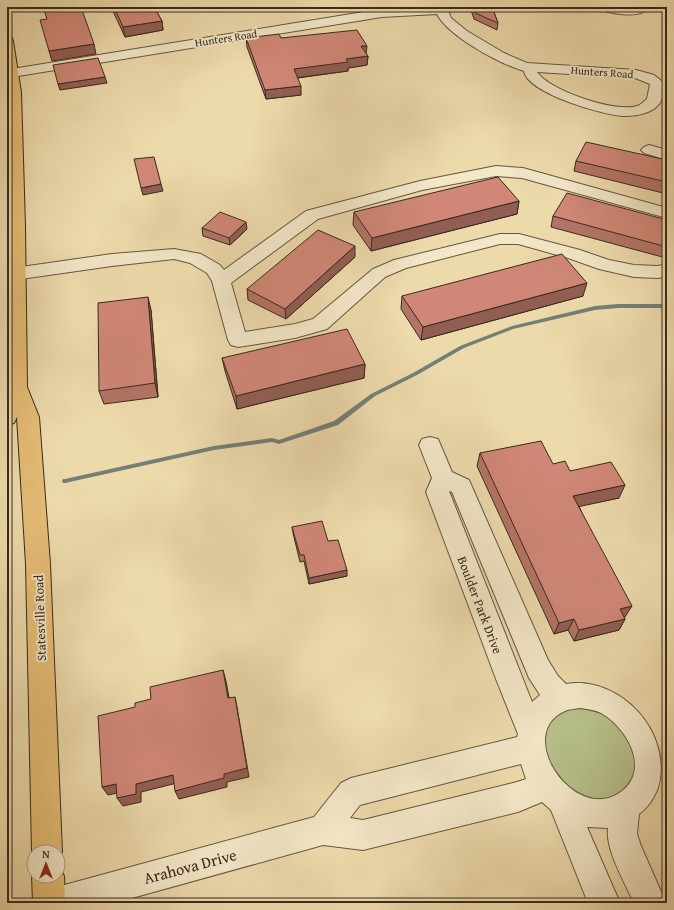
<svg xmlns="http://www.w3.org/2000/svg" width="674" height="910" viewBox="0 0 674 910" font-family="'Gentium Book Plus',serif">
	<rect width="100%" height="100%" fill="#eddaab"/>
	<filter id="stains"><feTurbulence type="fractalNoise" baseFrequency=".005" numOctaves="4"/><feColorMatrix values="0 0 0 0 .2 0 0 0 0 .09 0 0 0 0 .02 0 0 0 .5 -.17"/></filter>
	<radialGradient id="worn" r=".72"><stop offset=".6" stop-color="#630" stop-opacity="0"/><stop offset="1" stop-color="#630" stop-opacity=".3"/></radialGradient>
	<path fill="#b7c089" stroke="#777554" d="M597,698L649,758L625,807L563,801L531,731L538,716Z"/>
	<g fill="none" stroke-linecap="round" stroke-linejoin="round">
		<path fill="#738077" fill-rule="evenodd" d="M618,304H667V308H618L595,310L513,329L464,348L417,375L375,396L338,425L279,444L272,442L214,450L65,483H63L62,481L63,479H65L214,446L272,438L279,440L334,421L371,394L413,373L460,346L512,326L595,306Z"/>
		<defs>
			<g id="minor">
				<path d="M428,7H447L451,18L467,31L504,53L527,63L636,70L654,75L664,83C663,89 663,96 661,101C655,113 637,116 625,116C605,116 527,93 524,71C500,64 448,36 437,14L382,17L12,77L7,76V70L12,69L382,9ZM537,72L635,78L650,84L647,99C644,101 641,105 637,106C616,113 550,91 537,72Z"/>
				<path d="M598,7H649C640,20 612,13 600,10Z"/>
				<path d="M649,145L667,150V160L644,153L641,150L644,147Z"/>
				<path d="M496,166L523,168L667,208V218L522,178L496,176L422,190L318,219L231,283L245,332L295,324L313,319L373,269L394,260L500,234H519L580,250L609,260L634,265L658,266L667,264V276L658,278L634,277L599,269L568,258L518,244H500L406,268L385,277L327,329L295,338L238,347L231,345L228,340L212,281L207,273L190,263L174,259L112,266L7,281V269L112,254L174,249L201,254L220,265L224,270L306,211L420,181Z"/>
				<path d="M430,437L438,439L452,472L469,480L548,660L558,676L566,684C620,675 674,733 658,788C653,799 649,807 639,814L637,834L641,846L666,903H634C625,883 605,849 608,828L587,827L620,903H588L551,810L542,802L518,812L363,850L323,845L114,903H41L46,892L57,887L314,817L341,783L351,778L517,737L518,734L496,679L426,492L432,478L419,445L422,439ZM449,491L452,492L529,678L540,695L532,702ZM580,708C587,709 595,710 601,713C626,727 651,768 622,791C576,827 512,734 565,711C569,709 575,709 580,708ZM521,764L526,779L517,782L363,820L350,818L360,805Z"/>
			</g>
			<g id="major">
				<path d="M7,37L12,38L13,41L21,92L25,226L27,387L39,417L50,564L62,852L58,863V852H34V858L32,852L26,564L17,417L14,423L7,425L9,226Z"/>
				<path d="M58,865L64,876L65,903H33L32,876L34,872V876H58Z"/>
			</g>
		</defs>
		<use href="#minor" stroke="#645642" stroke-width="2"/>
		<use href="#major" stroke="#372a1f" stroke-width="2"/>
		<use href="#minor" fill="#f3e7c8" fill-rule="evenodd"/>
		<use href="#major" fill="#e6bd76" fill-rule="evenodd"/>
	</g>
	<g fill="#b37466" stroke="#372a1f">
		<path d="M111,7H154L162,21L163,30L125,37Z"/>
		<path d="M470,7H492L498,23L497,30L474,19Z"/>
		<path d="M246,38H281L366,54L368,56L367,65L348,68V71L298,78L301,95L266,99L247,47Z"/>
		<path d="M667,160V194L574,171L576,161Z"/>
		<path d="M519,201L517,214L371,251L353,225L354,212Z"/>
		<path d="M553,216L667,220V256L666,258L551,227Z"/>
		<path d="M202,228L247,229L230,245L203,236Z"/>
		<path d="M355,257L286,319L248,300L247,289Z"/>
		<path d="M402,296H583L421,340L401,309Z"/>
		<path d="M151,310L158,397L104,404L99,391Z"/>
		<path d="M222,358L365,364L364,378L237,409L225,371Z"/>
		<path d="M480,453L570,471L619,498L579,506L625,617H624L625,619L619,630L574,641L568,630L554,634L477,466Z"/>
		<path d="M292,527L328,541L347,576L309,584L304,561L300,562L293,533Z"/>
	</g>
	<g fill="#925e53" stroke="#372a1f">
		<path d="M162,21L163,30L125,37L123,27Z"/>
		<path d="M94,44L96,54L52,61L49,51Z"/>
		<path d="M361,46H367L366,55Z"/>
		<path d="M368,56L367,65L348,68V71L294,78V69L346,59Z"/>
		<path d="M105,77L107,83L60,90L58,84Z"/>
		<path d="M301,86V95L266,99L265,90Z"/>
		<path d="M161,184L163,191L143,195L141,188Z"/>
		<path d="M519,201L517,214L371,251L372,238Z"/>
		<path d="M246,222L247,229L230,245L229,238Z"/>
		<path d="M355,246V257L286,319L285,309Z"/>
		<path d="M587,283L583,296L421,340L423,327Z"/>
		<path d="M148,297L151,310L158,397L155,383Z"/>
		<path d="M365,364L364,378L237,409L236,396Z"/>
		<path d="M625,485L619,498L568,509L573,496Z"/>
		<path d="M347,570V576L309,584V578Z"/>
		<path d="M632,606L625,617L613,620L620,609Z"/>
		<path d="M574,619L568,630L554,634L559,623Z"/>
		<path d="M625,619L619,630L574,641L579,630Z"/>
		<path d="M223,670L226,681L231,708L228,698Z"/>
		<path d="M235,697L237,707L249,777L227,782V787L179,799L175,791L224,774Z"/>
		<path d="M173,775L177,783L141,792V802L123,806L117,798L136,784Z"/>
		<path d="M116,784L122,792L108,795L102,787Z"/>
	</g>
	<g fill="#d08777" stroke="#372a1f">
		<path d="M43,7H81L94,44L49,51L40,20L47,19Z"/>
		<path d="M114,7H154L162,21L123,27Z"/>
		<path d="M473,7H492L498,23L475,13Z"/>
		<path d="M357,30L367,46H361L368,56L346,59L348,62L294,69L301,86L265,90L246,38L279,34L281,38Z"/>
		<path d="M98,58L105,77L58,84L53,65Z"/>
		<path d="M586,142L667,160V182L576,161Z"/>
		<path d="M154,157L161,184L141,188L134,159Z"/>
		<path d="M498,177L519,201L372,238L354,212Z"/>
		<path d="M567,193L667,220V247L553,216Z"/>
		<path d="M220,212L246,222L229,238L202,228Z"/>
		<path d="M318,230L355,246L285,309L247,289Z"/>
		<path d="M562,254L587,283L423,327L402,296Z"/>
		<path d="M148,297L155,383L99,391L98,303Z"/>
		<path d="M347,329L365,364L236,396L222,358Z"/>
		<path d="M541,441L553,464L565,461L570,471L611,462L625,485L573,496L632,606L620,609L625,619L579,630L574,619L559,623L480,453Z"/>
		<path d="M322,521L328,541L338,540L347,570L309,578L304,555H300L292,527Z"/>
		<path d="M223,670L228,698L235,697L247,768L224,774V778L175,791L173,775L136,784V794L117,798L116,784L102,787L98,716L135,707V703L151,699L150,687Z"/>
		<path d="M293,901L294,903H287Z"/>
	</g>
	<g text-anchor="middle" dominant-baseline="central" stroke-width="3.5" stroke-linejoin="round" paint-order="stroke">
		<g font-size="11" fill="#372a1f" stroke="#f3e7c8">
			<text transform="translate(226 38) rotate(-9)">Hunters Road</text>
			<text transform="translate(602 72) rotate(4)">Hunters Road</text>
		</g>
		<g font-size="13" fill="#372a1f" stroke="#f3e7c8">
			<text transform="translate(480 605) rotate(69)">Boulder Park Drive</text>
			<text transform="translate(40 618) rotate(-92)">Statesville Road</text>
		</g>
		<g font-size="16" fill="#372a1f" stroke="#f3e7c8">
			<text transform="translate(190 866) rotate(-15)">Arahova Drive</text>
		</g>
	</g>
	<rect width="674" height="910" fill="none" stroke="#eddaab" stroke-width="24"/>
	<rect x="8" y="8" width="658" height="894" fill="none" stroke="#372a1f" stroke-width="2"/>
	<rect x="12" y="12" width="650" height="886" fill="none" stroke="#372a1f"/>
	<g transform="translate(46 864)"><circle r="19" fill="#f3e7c8" stroke="#a89b84"/>
	<path d="M0-3L7 15L0 10L-7 15Z" fill="#8f2418"/>
	<text y="-6" font-size="11" font-weight="bold" text-anchor="middle" fill="#372a1f">N</text>
	</g>
	<rect width="100%" height="100%" filter="url(#stains)"/>
	<rect width="100%" height="100%" fill="url(#worn)"/>
</svg>
